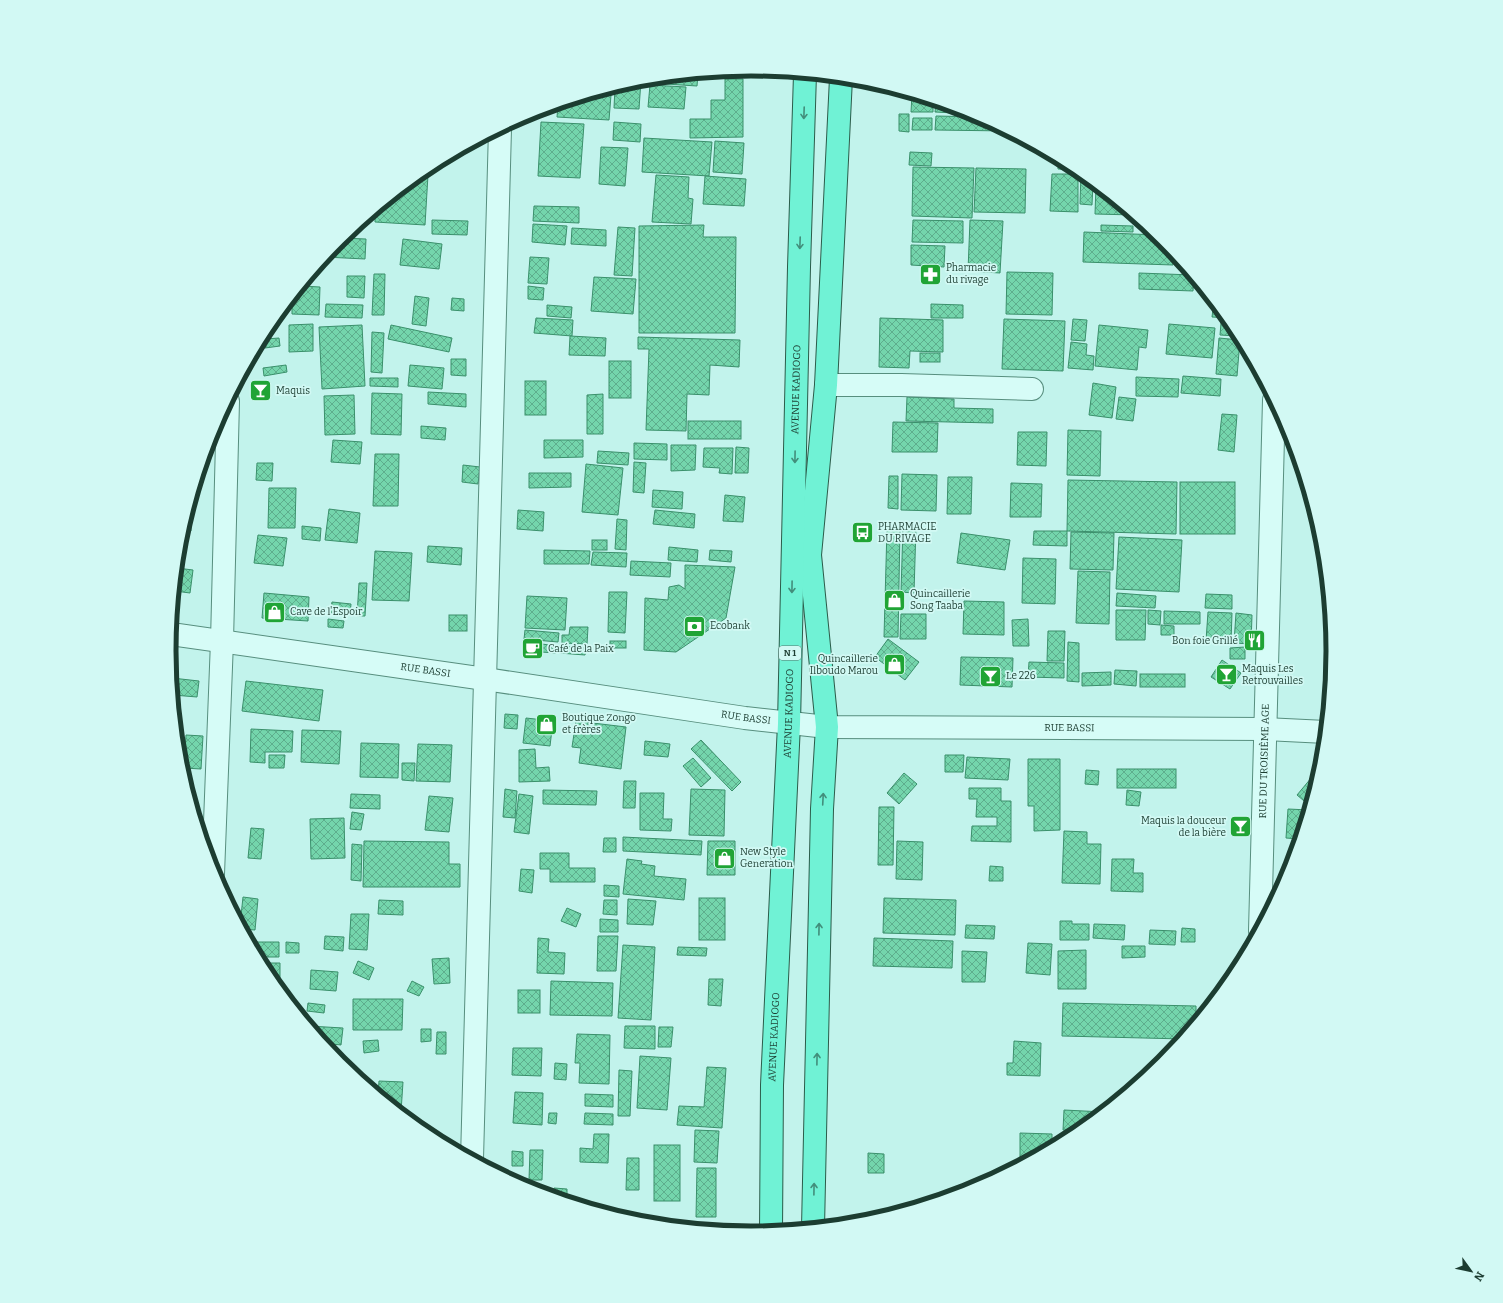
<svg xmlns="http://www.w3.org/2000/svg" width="1503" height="1303" viewBox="0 0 1503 1303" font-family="Bitter,serif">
	<defs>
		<pattern id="building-cross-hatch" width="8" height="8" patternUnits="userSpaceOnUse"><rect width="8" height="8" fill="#74d5ac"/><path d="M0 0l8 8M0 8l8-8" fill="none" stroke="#5eae8d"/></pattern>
	</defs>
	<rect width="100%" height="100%" fill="#c2f3ec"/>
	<g fill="url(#building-cross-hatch)" stroke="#3a906b">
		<path d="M698,74L697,86L650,83V79Z"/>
		<path d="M725,79H743V137L690,138V119H711V100H725Z"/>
		<path d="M641,80L639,109L614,108L615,87Z"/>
		<path d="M650,85L686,87L684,109L648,107Z"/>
		<path d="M592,94L611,95L609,120L557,117L558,105Z"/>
		<path d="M912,94L933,101V112H911Z"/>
		<path d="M936,102L954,107V113L935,112Z"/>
		<path d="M899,114H909V132L899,131Z"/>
		<path d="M936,116L982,117L1008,131L935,130Z"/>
		<path d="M913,118H932V130H912Z"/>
		<path d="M541,122L584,124L580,178L538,176Z"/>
		<path d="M614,122L641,124L640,142L613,140Z"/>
		<path d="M644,138L712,142L709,176L642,172Z"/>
		<path d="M715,141L744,143L742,174L713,172Z"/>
		<path d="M601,147L628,148L625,186L599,184Z"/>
		<path d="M910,152L932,153L931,166L909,165Z"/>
		<path d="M1058,158L1075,167L1078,170L1058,169Z"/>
		<path d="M913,167L974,168L972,218L912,216Z"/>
		<path d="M976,168L1026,169L1025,213L974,212Z"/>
		<path d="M1081,172L1093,182L1092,205L1080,204Z"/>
		<path d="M419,174L428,175L425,225L375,222V210Z"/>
		<path d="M1052,174H1078V212L1050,211Z"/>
		<path d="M656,175L689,177L688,198L693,199L691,224L652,222Z"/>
		<path d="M705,176L746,179L744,206L703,204Z"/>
		<path d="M1096,185L1134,215L1095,214Z"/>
		<path d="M534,206L579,207V223L533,221Z"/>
		<path d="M432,220L468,221L467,235L432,234Z"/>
		<path d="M913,220L963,221V243L912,242Z"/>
		<path d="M970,220L1003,221L1000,273L968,271Z"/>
		<path d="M533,224L567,226L565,245L532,242Z"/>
		<path d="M704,225L703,237H736L735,333H639V226Z"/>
		<path d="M1101,225L1133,226V232L1101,231Z"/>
		<path d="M618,227L635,228L632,276L614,275Z"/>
		<path d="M572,228L606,230V246L571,244Z"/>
		<path d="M1084,232L1158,235L1173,251V265L1083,262Z"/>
		<path d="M341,238L366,239L365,259L325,257Z"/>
		<path d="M403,239L442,244L439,269L400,265Z"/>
		<path d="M911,245L945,246L944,267L911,265Z"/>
		<path d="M530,257L549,258L547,284L528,283Z"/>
		<path d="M1007,272L1053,273L1052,315L1006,314Z"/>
		<path d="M1139,273L1193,275L1194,277L1193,291L1139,289Z"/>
		<path d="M374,274H385L384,315H372Z"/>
		<path d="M347,276H365L364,298L347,297Z"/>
		<path d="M594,277L636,279L633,314L591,311Z"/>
		<path d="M302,286L320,287L319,315L292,314V297Z"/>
		<path d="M528,286L544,288L543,300L528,299Z"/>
		<path d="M415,296L429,298L426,326L412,324Z"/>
		<path d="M452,298L464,299V311L451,310Z"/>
		<path d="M1214,301L1228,318L1212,317Z"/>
		<path d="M326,304L363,305L362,318L325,317Z"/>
		<path d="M931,304L963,305V318H931Z"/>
		<path d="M547,305L572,307L571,318L547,316Z"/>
		<path d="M536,318L573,320L572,336L534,333Z"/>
		<path d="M880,318L943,320V352L910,351L909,368L879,367Z"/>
		<path d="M1004,319L1065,321L1063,371L1002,369Z"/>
		<path d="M1073,319L1087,320L1085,341L1071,340Z"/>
		<path d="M1221,323L1233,324L1237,330V336L1220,335Z"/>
		<path d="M313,324V351L289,352V325Z"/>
		<path d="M1169,324L1215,328L1212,358L1166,354Z"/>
		<path d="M362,325L365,386L322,389L319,327Z"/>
		<path d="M391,325L452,338L449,352L388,339Z"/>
		<path d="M1099,325L1148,330L1146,348L1139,347L1137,370L1095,366Z"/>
		<path d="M372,332L384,333L382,373L371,372Z"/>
		<path d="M570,336L606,338L605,356L569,355Z"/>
		<path d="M638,337L740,340L739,367L710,365L709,395L687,394L686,431L646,430L649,349H638Z"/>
		<path d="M279,338L280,346L265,348V339Z"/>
		<path d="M1219,338L1240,340L1237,376L1216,374Z"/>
		<path d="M1071,342L1087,344L1086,355L1094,356L1093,370L1068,368Z"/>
		<rect x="920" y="353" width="20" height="9"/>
		<path d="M451,359H466V376L451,375Z"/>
		<rect x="609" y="361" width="22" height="37"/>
		<path d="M286,365L287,372L264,376L263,368Z"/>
		<path d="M410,365L444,368L442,389L408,386Z"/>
		<path d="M1183,376L1221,379L1220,396L1181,393Z"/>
		<path d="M1136,377L1179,379L1178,397L1136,396Z"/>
		<path d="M370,378H398V387L370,386Z"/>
		<rect x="525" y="381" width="21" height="34"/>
		<path d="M1093,383L1116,387L1112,418L1089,415Z"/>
		<path d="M428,392L466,394V407L428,404Z"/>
		<path d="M372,393L402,394L401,435L371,434Z"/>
		<path d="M603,394V434H587V395Z"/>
		<path d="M354,395L355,434L325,435L324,396Z"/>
		<path d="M907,397L954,399V408L993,409V423L906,421Z"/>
		<path d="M1119,397L1136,399L1133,421L1116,419Z"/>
		<path d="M1222,414L1237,415L1234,452L1218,450Z"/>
		<rect x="688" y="421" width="53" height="18"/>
		<path d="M893,422L938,423L937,452H892Z"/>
		<path d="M421,426L446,428L445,440L421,438Z"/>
		<path d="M1068,430L1101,431L1100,476L1067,475Z"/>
		<path d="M1018,432H1047L1046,466L1017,465Z"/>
		<path d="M333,440L362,442L360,464L331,462Z"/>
		<path d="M544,440H583V457L544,458Z"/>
		<path d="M634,443L667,444V460L634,459Z"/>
		<path d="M671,445H696L695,470L671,471Z"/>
		<path d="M736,447L749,448L748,473H735Z"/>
		<path d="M704,448H733L732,474L719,473L720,468L703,467Z"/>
		<path d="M598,451L629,453L628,465L597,463Z"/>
		<path d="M375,454H399L398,506H373Z"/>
		<path d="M634,462L646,463L644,493L633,492Z"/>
		<path d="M257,463H273L272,481L256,480Z"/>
		<path d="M586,464L623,468L618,515L582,512Z"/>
		<path d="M463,465L480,467L478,484L462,482Z"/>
		<path d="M529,473H571V487L529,488Z"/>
		<path d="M902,474L937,475L936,511L901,510Z"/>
		<path d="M889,476H898V509L888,508Z"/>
		<path d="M948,477H972L971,514H947Z"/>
		<path d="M1068,480L1177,482L1176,534L1067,531Z"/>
		<rect x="1180" y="482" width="55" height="52"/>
		<path d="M1011,483L1042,484L1041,517H1010Z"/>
		<path d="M269,488H296L295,528H268Z"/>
		<path d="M653,490L683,492L682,509L652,507Z"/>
		<path d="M725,495L745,497L743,522L723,521Z"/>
		<path d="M191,503V531H182Z"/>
		<path d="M329,509L360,513L357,543L325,540Z"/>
		<path d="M518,510L544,512L543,531L517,529Z"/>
		<path d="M655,510L695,514L694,528L653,524Z"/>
		<path d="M617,519L627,520L626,550L615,549Z"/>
		<path d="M302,526L321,528L320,541L302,539Z"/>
		<path d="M903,526H916L914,593L901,592Z"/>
		<path d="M887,528L900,529L898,637H884Z"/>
		<path d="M1034,531H1067V546L1033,545Z"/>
		<path d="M1071,532L1114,533L1113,570L1070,569Z"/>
		<path d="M961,533L1010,540L1005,570L957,563Z"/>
		<path d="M258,535L287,538L283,566L254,563Z"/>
		<path d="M1119,537L1182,540L1179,592L1116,589Z"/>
		<rect x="592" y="540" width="15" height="10"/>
		<path d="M428,546L462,548L461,565L427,562Z"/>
		<path d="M669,547L698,550L697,562L668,560Z"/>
		<path d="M544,550L590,551L589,564H544Z"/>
		<path d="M710,550L732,551L731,562L709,560Z"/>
		<path d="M375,551L412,553L409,601L372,600Z"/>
		<path d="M593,552L627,553L626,567L591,565Z"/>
		<path d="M1023,558L1056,559L1055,604L1022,603Z"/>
		<path d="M631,561L671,563L670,577L630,575Z"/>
		<path d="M685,565L735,567L726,618L676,652L644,650L645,598L668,600L669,587L679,585L685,589Z"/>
		<path d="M177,568L193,570L190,593L175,591Z"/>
		<path d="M1078,571L1110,572L1109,624L1076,623Z"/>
		<path d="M359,583H367L365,616H357Z"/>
		<path d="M609,592H627L625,633L608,632Z"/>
		<path d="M264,593L309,597L308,621L262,618Z"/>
		<path d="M1117,593L1156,596L1155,608L1116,606Z"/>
		<path d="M1206,594L1232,595V609L1205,608Z"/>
		<path d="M527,596L567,598L565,630L525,628Z"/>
		<path d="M964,601L1004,602V635L963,634Z"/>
		<path d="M332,602L351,604L350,615L330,613Z"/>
		<path d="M1116,610H1146L1145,640H1116Z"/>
		<path d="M1148,610L1161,611L1160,625L1148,624Z"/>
		<path d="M1164,611L1200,612V624H1164Z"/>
		<path d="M1208,612L1232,613L1231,642L1206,641Z"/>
		<path d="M1236,613L1252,615L1251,644L1234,643Z"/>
		<path d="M901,614H926V639H900Z"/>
		<rect x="449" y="615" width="18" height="16"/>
		<path d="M328,619L344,621L343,628L328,627Z"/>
		<path d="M1028,619L1029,646H1013L1012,620Z"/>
		<path d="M1161,625L1174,626V635H1161Z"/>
		<path d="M570,627H588L587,644L562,643V635H569Z"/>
		<path d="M525,630L559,633L558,642L524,639Z"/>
		<path d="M1048,631H1065L1064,661H1047Z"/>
		<path d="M888,639L919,662L905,680L875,657Z"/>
		<rect x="610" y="641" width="16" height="7"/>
		<path d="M1068,642L1079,643V682L1067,681Z"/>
		<path d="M526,643L540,644L539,655L526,654Z"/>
		<path d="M542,644L556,646V653L541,652Z"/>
		<path d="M559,646L586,648L585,655L559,653Z"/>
		<path d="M1245,647V659H1230V648Z"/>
		<path d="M961,657L1013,658L1012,687L960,685Z"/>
		<path d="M1222,660L1241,673L1230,689L1211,677Z"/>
		<path d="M1029,662L1064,663V678L1028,677Z"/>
		<path d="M1115,670L1137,671L1136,686L1114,684Z"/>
		<path d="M1111,672V685L1082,686V673Z"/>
		<rect x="1140" y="674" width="45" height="13"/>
		<path d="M172,678L199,681L197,697L173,695Z"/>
		<path d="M246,681L323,690L319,721L242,711Z"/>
		<path d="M505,714L518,715L517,729L504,728Z"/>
		<path d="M526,718L553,721L550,746L523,743Z"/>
		<path d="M576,721L626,727L621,769L579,763L581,748L572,747Z"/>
		<path d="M251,729L293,731L292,752H265V763L250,762Z"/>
		<path d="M302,730L341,731L339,764L301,762Z"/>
		<path d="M186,735L203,736L201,769L184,768Z"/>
		<path d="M701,740L741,782L732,791L691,749Z"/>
		<path d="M645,741L670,744L668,757L644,755Z"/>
		<path d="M361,743L399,744L398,778L360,777Z"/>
		<path d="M418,744L452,745L450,782L416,781Z"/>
		<path d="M535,749L536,768L549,767L550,781L519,782V750Z"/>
		<path d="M269,755H285L284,768H269Z"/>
		<path d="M945,755H964L963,772H945Z"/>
		<path d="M967,757L1010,759L1008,780L965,778Z"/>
		<path d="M693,758L711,778L701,787L683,766Z"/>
		<path d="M1028,759H1060V830L1034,831V806H1028Z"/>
		<path d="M402,763H415L414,781L402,780Z"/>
		<rect x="1117" y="769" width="59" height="19"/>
		<path d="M1086,770L1099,771L1098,785L1085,784Z"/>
		<path d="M1317,771L1320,774L1310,806L1297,795Z"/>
		<path d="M904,773L917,784L899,804L887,793Z"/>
		<path d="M624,781H636L635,808H623Z"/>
		<path d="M969,788H1001V801H1011V842L971,841L972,826H997V817H976L977,799H969Z"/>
		<path d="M505,789L517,791L515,818L503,817Z"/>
		<path d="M691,789L725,790L724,836L689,835Z"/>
		<path d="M543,790L597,791L596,805L543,804Z"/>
		<path d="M1127,790L1141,792L1139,806L1126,805Z"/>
		<path d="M640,793H664L663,819H672L671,831L640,830Z"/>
		<path d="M351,794L380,795V809L350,808Z"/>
		<path d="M519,794L533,796L529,834L514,832Z"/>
		<path d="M429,796L453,798L449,832L425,830Z"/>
		<path d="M879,807H894L893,865H878Z"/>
		<path d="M1288,809L1309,810L1300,839L1286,838Z"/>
		<path d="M352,812L364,814L361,830L350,829Z"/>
		<path d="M344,818L345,858L311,859L310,819Z"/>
		<path d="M251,828L264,829L261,859L248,858Z"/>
		<path d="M1064,831L1087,832V844H1101L1100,884L1062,883Z"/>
		<path d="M623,837L702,841L701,855L623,851Z"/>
		<path d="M604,838H616V852H603Z"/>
		<path d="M364,841L449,842V864H460V887H363Z"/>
		<path d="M708,841H735V875H707Z"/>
		<path d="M897,841L923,842L922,880L896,879Z"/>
		<path d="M352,844L362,845L361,881L351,880Z"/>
		<path d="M540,853H569V868H595V882H550V869H540Z"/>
		<path d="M627,859L642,861L641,864L655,866L654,876L686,879L684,900L623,894Z"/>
		<path d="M1112,859H1134L1133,873H1143V892L1111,891Z"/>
		<path d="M990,866L1003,867V881H989Z"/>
		<path d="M521,869L534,870L532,893L519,891Z"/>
		<path d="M604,885L619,886V897L604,896Z"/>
		<path d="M243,897L258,899L255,930L242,929L240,925Z"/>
		<rect x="699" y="898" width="26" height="42"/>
		<path d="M884,898L956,900L955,935L883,933Z"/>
		<path d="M628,899L656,901L653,925L627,924Z"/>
		<path d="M379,900L403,901V915L378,914Z"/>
		<path d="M604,900H617V915L603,914Z"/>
		<path d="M567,908L581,914L576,927L561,921Z"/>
		<path d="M351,914H369L367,950L349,949Z"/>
		<path d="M600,919L618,920V932H600Z"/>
		<path d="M1060,921H1072V924H1089V940H1060Z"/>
		<path d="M1094,924L1125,925L1124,940L1093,938Z"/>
		<path d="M966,925L995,926L994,939L965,938Z"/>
		<path d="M1182,928L1195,929V942H1181Z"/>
		<path d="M1150,930L1176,931L1175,945L1149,944Z"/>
		<path d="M325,936L344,937L343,951L324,949Z"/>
		<path d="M598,936H618L616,971H597Z"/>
		<path d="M538,938L549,939L548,952L565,953L564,974L537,973Z"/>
		<path d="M874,938L953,941L952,968L873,966Z"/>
		<path d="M249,942H279V957H258Z"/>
		<path d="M286,942L299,943V953H286Z"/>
		<path d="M1028,943L1052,944L1050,975L1026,973Z"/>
		<path d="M623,945L655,947L651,1020L618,1018Z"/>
		<path d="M1122,946H1145V957L1122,958Z"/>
		<path d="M678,947L707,948L706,956L677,955Z"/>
		<path d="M1086,950V989H1058V951Z"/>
		<path d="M962,951L987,952L985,982H962Z"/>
		<path d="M449,958L450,983L434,984L432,959Z"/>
		<path d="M358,961L374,968L369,980L353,973Z"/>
		<path d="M261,963H280V983H273L267,975Z"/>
		<path d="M311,970L338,972L336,991L310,989Z"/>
		<path d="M709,979H723L721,1006L708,1005Z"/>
		<path d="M412,981L424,987L419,996L407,991Z"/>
		<path d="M551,981L613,983L612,1016L550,1015Z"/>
		<rect x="518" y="990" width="22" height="23"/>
		<path d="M353,999H403L402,1030H353Z"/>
		<path d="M308,1003L325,1005L324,1013L307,1011Z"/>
		<path d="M1063,1003L1196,1006V1023L1184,1039L1062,1036Z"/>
		<path d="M309,1026L343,1028L341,1045L323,1043Z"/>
		<path d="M625,1026H655V1049L624,1048Z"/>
		<path d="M659,1027H673L671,1047H658Z"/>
		<path d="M421,1029H431V1041L421,1042Z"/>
		<path d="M437,1032H446V1054H436Z"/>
		<path d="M577,1034L610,1035L609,1084L579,1083L580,1063H575Z"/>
		<path d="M378,1040L379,1051L364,1053L363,1041Z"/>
		<path d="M1014,1041L1041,1043L1040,1076L1007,1075V1063H1013Z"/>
		<path d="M513,1048H542L541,1076L512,1075Z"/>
		<path d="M640,1056L671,1058L667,1110L637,1108Z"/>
		<path d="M555,1063L567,1064L566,1080L554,1079Z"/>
		<path d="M707,1067L726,1068L722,1128L677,1125L679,1106L704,1107Z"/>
		<path d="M619,1070L632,1071L630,1116H618Z"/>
		<path d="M379,1081L403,1082L401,1112H399L378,1095Z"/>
		<path d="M515,1092L543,1093L542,1125L513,1123Z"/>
		<path d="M585,1094L613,1095V1107L585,1106Z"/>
		<path d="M1064,1110L1104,1112L1082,1131L1063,1130Z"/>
		<path d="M549,1113H557L556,1124L548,1123Z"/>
		<path d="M585,1113L613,1114V1125L584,1124Z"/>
		<path d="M695,1130L719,1131L717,1163L694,1162Z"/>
		<path d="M1020,1133L1052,1134V1148L1020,1165Z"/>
		<path d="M594,1134H609L608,1163L580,1162V1148L593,1149Z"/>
		<rect x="654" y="1145" width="26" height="56"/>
		<path d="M530,1150H543L542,1180H529Z"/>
		<path d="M512,1151L523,1152V1166H512Z"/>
		<path d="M868,1153L884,1154V1173H868Z"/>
		<path d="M627,1158H639V1190H626Z"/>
		<path d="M697,1168H716V1217H696Z"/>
		<path d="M554,1188L567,1189V1201L553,1197Z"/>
		<path d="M936,1195L955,1196L935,1201Z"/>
	</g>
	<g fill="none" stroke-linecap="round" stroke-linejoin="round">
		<defs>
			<g id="minor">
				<path d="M826,385H901L1032,389"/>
				<path id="s1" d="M171,634L485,679L745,718L827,727L1265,729L1326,732"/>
				<path d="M213,874L222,641L228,401"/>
				<path id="s2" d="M1260,931L1274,400"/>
				<path d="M472,1159L500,129"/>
			</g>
			<g id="trunk">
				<path d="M813,1228L822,809L827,727L810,555L826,385L841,78"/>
				<path id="s3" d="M771,1232L772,1085L789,724L799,267L805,74"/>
			</g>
		</defs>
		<use href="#minor" stroke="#578e7e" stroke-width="24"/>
		<use href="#trunk" stroke="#2b5c4a" stroke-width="24"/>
		<use href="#minor" stroke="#d6fcf7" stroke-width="22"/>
		<use href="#trunk" stroke="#70f2d5" stroke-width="22"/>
	</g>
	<defs><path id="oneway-shaft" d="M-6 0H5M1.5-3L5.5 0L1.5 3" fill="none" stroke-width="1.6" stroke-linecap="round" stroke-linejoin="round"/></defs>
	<g stroke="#428e7b">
		<use href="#oneway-shaft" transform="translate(804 113) rotate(92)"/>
		<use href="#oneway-shaft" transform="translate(800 243) rotate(92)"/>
		<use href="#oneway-shaft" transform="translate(795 457) rotate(91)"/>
		<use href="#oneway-shaft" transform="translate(792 587) rotate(91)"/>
		<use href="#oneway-shaft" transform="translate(823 799) rotate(-87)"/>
		<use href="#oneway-shaft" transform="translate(819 929) rotate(-89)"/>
		<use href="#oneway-shaft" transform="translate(817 1059) rotate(-89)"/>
		<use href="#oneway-shaft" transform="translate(814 1189) rotate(-89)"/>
	</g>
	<defs>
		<symbol id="pharmacy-square" viewBox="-11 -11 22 22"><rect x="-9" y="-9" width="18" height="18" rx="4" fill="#20a435" stroke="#d2f9f4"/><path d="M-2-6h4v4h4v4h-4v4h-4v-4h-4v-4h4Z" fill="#fff"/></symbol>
		<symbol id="bar-square" viewBox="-11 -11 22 22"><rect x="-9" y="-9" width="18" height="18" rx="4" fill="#20a435" stroke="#d2f9f4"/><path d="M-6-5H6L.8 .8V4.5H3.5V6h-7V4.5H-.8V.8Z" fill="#fff"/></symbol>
		<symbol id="bus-square" viewBox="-11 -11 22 22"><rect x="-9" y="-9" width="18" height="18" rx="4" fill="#20a435" stroke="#d2f9f4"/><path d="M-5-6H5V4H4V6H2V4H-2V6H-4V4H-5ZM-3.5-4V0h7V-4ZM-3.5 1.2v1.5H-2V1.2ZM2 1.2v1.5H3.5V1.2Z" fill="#fff"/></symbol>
		<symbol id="shop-square" viewBox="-11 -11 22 22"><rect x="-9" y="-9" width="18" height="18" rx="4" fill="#20a435" stroke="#d2f9f4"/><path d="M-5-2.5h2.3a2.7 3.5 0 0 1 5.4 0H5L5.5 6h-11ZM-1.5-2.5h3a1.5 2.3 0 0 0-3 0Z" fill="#fff"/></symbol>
		<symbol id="bank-square" viewBox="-11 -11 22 22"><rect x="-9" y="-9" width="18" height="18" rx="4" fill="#20a435" stroke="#d2f9f4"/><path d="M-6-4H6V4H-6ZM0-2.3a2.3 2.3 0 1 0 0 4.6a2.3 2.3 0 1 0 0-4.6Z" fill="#fff"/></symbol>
		<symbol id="restaurant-square" viewBox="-11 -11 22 22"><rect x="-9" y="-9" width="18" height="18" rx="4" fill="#20a435" stroke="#d2f9f4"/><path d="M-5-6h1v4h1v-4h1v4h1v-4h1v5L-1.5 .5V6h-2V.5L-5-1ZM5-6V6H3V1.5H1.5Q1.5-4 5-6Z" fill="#fff"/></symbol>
		<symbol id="cafe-square" viewBox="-11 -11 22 22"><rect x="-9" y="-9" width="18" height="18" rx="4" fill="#20a435" stroke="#d2f9f4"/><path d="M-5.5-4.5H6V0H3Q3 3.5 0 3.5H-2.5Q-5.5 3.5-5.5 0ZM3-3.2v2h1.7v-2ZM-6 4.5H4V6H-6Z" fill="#fff"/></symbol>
	</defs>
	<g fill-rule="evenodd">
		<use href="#pharmacy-square" x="918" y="262" width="25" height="25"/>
		<use href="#bar-square" x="248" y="378" width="25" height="25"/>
		<use href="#bus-square" x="850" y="520" width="25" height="25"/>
		<use href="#shop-square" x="882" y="588" width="25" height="25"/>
		<use href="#shop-square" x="262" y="600" width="25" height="25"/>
		<use href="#bank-square" x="682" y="614" width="25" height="25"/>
		<use href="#restaurant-square" x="1242" y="628" width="25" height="25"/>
		<use href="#cafe-square" x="520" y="636" width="25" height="25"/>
		<use href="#shop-square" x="882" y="652" width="25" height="25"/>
		<use href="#bar-square" x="1214" y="662" width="25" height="25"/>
		<use href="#bar-square" x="978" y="664" width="25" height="25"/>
		<use href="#shop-square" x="534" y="712" width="25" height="25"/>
		<use href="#bar-square" x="1228" y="814" width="25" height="25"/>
		<use href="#shop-square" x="712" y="846" width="25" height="25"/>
	</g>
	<g text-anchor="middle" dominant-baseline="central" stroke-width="3.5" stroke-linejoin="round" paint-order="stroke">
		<rect fill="#d2f9f4" stroke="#53756c" stroke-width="1" x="779" y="646" width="22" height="14" rx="3"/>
		<g font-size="9" font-weight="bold" fill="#1c3d31">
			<text x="790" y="653">N 1</text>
		</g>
		<g font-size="10" fill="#1c3d31" stroke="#d2f9f4" text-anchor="start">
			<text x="946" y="268">Pharmacie<tspan x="946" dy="12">du rivage</tspan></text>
			<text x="276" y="391">Maquis</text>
			<text x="878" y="527">PHARMACIE<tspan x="878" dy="12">DU RIVAGE</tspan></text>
			<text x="910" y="594">Quincaillerie<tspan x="910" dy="12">Song Taaba</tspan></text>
			<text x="290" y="612">Cave de l'Espoir</text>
			<text x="710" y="626">Ecobank</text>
			<text x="1238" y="641" text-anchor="end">Bon foie Grillé</text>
			<text x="548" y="649">Café de la Paix</text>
			<text x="878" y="659" text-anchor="end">Quincaillerie<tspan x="878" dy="12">Ilboudo Marou</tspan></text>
			<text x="1242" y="669">Maquis Les<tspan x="1242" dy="12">Retrouvailles</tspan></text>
			<text x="1006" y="676">Le 226</text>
			<text x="562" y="718">Boutique Zongo<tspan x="562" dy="12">et frères</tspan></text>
			<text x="1226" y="821" text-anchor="end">Maquis la douceur<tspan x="1226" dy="12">de la bière</tspan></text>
			<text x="740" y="852">New Style<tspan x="740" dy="12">Generation</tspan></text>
		</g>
		<g font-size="10" fill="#1c3d31" stroke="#d2f9f4">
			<text stroke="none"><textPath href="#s3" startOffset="843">AVENUE KADIOGO</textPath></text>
			<text stroke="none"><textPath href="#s1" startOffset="257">RUE BASSI</textPath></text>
			<text stroke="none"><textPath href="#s3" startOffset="519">AVENUE KADIOGO</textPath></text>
			<text stroke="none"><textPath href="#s1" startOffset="581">RUE BASSI</textPath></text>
			<text stroke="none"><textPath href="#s1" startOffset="905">RUE BASSI</textPath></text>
			<text stroke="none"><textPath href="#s2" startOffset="170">RUE DU TROISIÈME AGE</textPath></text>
			<text stroke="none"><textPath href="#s3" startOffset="195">AVENUE KADIOGO</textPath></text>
		</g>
	</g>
	<path d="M0 0H1503V1303H0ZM176 651a575 575 0 1 1 1150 0a575 575 0 1 1-1150 0Z" fill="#d2f9f4" fill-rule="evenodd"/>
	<path fill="none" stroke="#1c3d31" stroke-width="5" d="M176 651a575 575 0 1 1 1150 0a575 575 0 1 1-1150 0Z"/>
	<g transform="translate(1471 1271) rotate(123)" stroke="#d2f9f4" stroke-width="3" paint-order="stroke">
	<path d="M0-3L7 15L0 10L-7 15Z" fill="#1c3d31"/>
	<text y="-6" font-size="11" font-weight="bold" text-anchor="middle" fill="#1c3d31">N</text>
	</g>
</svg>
